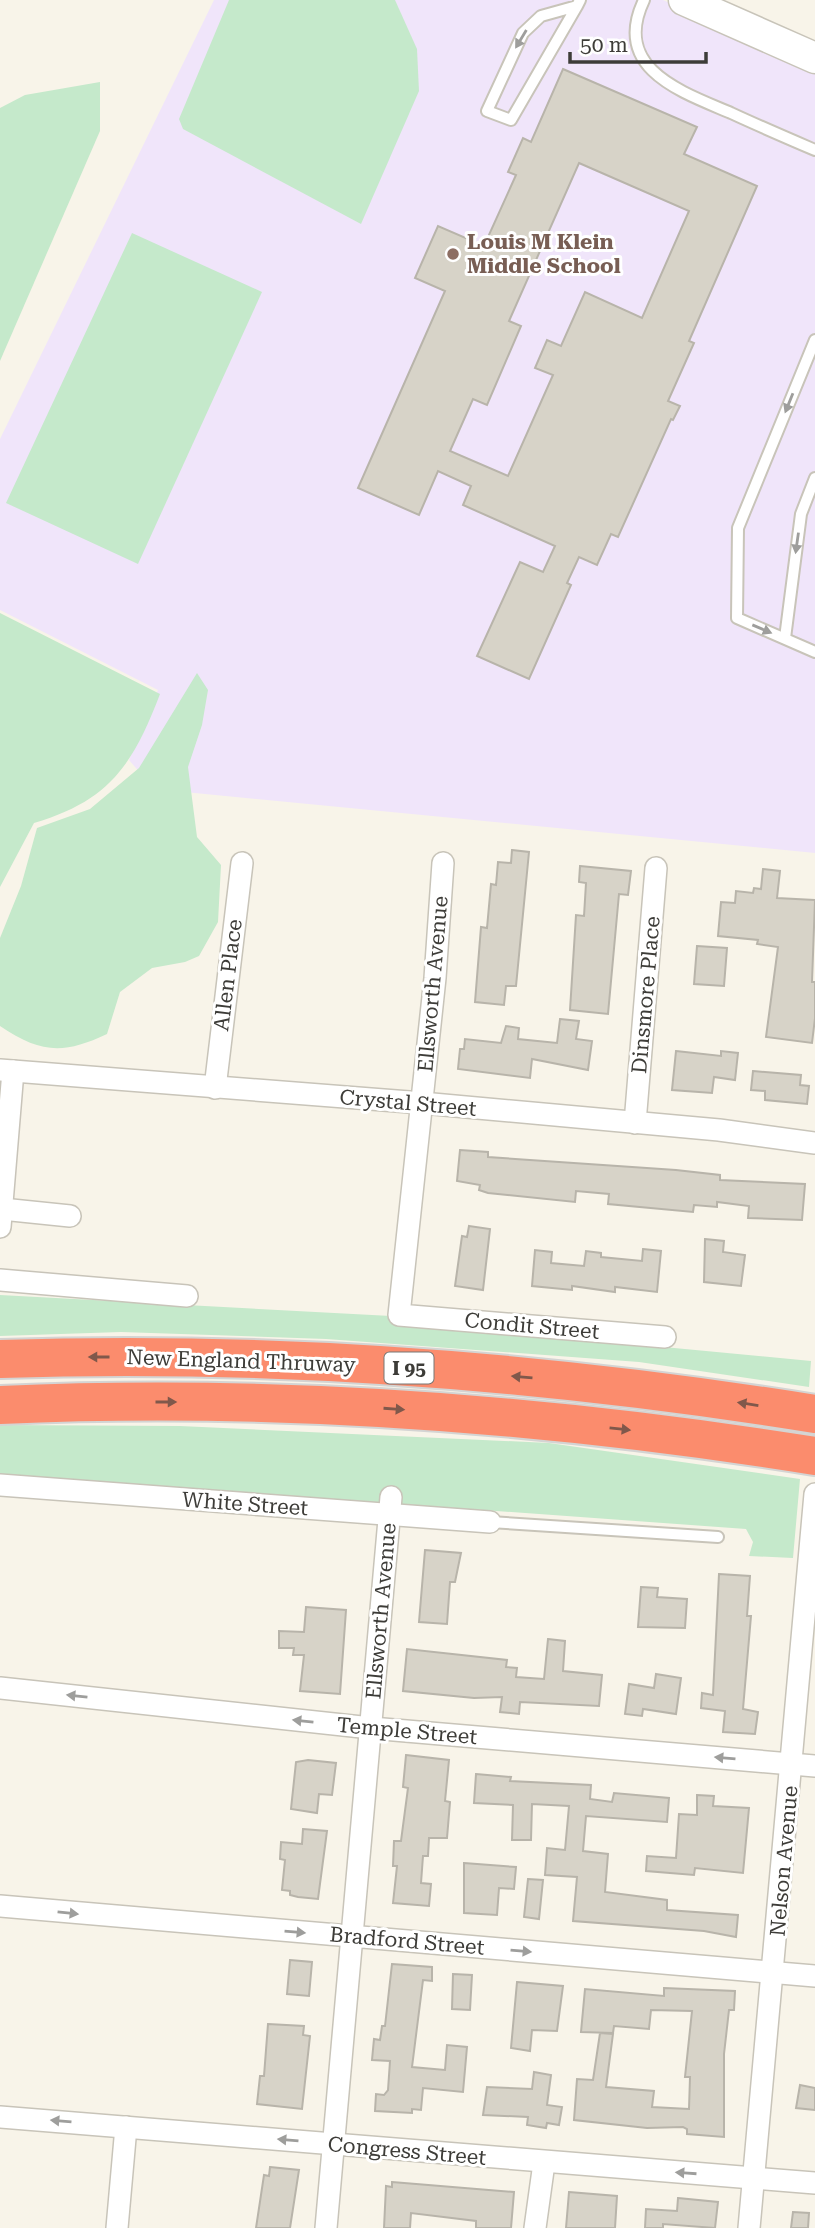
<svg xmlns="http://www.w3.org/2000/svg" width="815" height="2228" viewBox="0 0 815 2228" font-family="'Roboto Serif',serif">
	<rect width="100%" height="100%" fill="#f8f4e9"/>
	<path fill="#f0e5fa" d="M214,0H663L815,68V853L154,789L129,760L158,690L0,610V439Z"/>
	<g fill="#c5e9cb">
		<path d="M229,0H395L417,49L419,91L361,224L183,129L179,119Z"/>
		<path d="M100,82V131L0,361V108L25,95Z"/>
		<path d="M132,233L262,292L138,564L6,503Z"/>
		<path d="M0,613L160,694C133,765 109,801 34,823L0,887Z"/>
		<path d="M197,673L208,690L202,725L188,767L197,837L221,865L218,922L199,956L185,962L152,968L120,992L107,1034C63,1055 40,1053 0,1026V938L21,886L37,828L90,809L139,768Z"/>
		<path d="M0,1295L391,1316L400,1322L811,1361L809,1387L639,1362L326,1339L121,1332L0,1336Z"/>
		<path d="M0,1425L180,1426L549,1443L800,1479L793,1558L749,1556L753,1542L746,1529L0,1475Z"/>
	</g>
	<g fill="#d7d3c8" stroke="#b8b4aa" stroke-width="2" fill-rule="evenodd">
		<path d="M563,69L697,127L684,154L757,186L689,341L694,343L668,401L680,406L673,420L671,419L618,537L611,534L597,565L579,557L567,583L571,585L529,679L477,656L520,562L543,572L555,546L463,505L471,486L438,471L419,515L358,488L445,291L415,278L438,226L484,246L516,175L508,172L523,138L531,142ZM579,163L689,211L642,318L585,292L561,346L547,340L535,368L553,375L508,476L450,451L473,399L487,405L521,326L509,321Z"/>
		<path d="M512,850L529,852L516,986H506L504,1005L475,1002L481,927L487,928L491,884L496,885L498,862L511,863Z"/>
		<path d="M580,866L631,871L628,895L619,894L608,1014L570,1010L576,915L584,916L586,883L579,882Z"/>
		<path d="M763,869L780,871L777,898L815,900L812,982H815V1018L812,1043L766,1037L778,947L757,944L758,940L718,936L721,902L735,903L736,891L753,893L754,888L761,889Z"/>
		<path d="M697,946L727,948L724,986L694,984Z"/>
		<path d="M560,1019L579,1021L576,1039L592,1041L588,1070L532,1059L530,1078L458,1069L460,1049H464L465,1039L501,1043L506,1026L519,1028L518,1039L557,1043Z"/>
		<path d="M676,1051L721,1056V1051L738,1053L735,1080L714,1077L712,1093L672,1090Z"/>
		<path d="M753,1071L801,1075L800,1085L809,1086L807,1104L765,1100V1091L751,1090Z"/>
		<path d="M460,1150L488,1152V1157L676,1170L720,1175V1180L805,1184L802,1220L748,1218L749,1206L717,1202V1207L694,1205L693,1212L608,1204L609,1194L576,1191L575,1202L488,1193L479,1190L480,1185L457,1181Z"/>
		<path d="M469,1226L490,1229L483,1290L455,1286L462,1236L467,1237Z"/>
		<path d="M705,1239L724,1241L723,1252L745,1255L741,1286L704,1282Z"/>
		<path d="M643,1249L661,1251L657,1292L615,1287V1292L572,1286V1290L532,1286L535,1250L552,1252L551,1263L584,1266L586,1251L601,1253V1257L642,1261Z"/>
		<path d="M425,1550L461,1553L455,1582H450L447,1624L419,1622Z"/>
		<path d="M719,1574L750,1576L747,1616H751L743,1709L758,1712L755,1734L723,1732L725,1711L701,1708L702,1693L713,1695Z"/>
		<path d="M641,1587L658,1588L657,1597L687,1599L685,1628L638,1627Z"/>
		<path d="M306,1607L346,1610L340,1694L300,1691L304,1655H293L294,1648H279V1631L304,1632Z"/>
		<path d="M548,1639L565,1641L563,1671L602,1675L599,1706L520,1702L519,1714L500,1712L502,1697L474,1698L403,1691L407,1649L507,1660L506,1667L517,1668L516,1677L544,1679Z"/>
		<path d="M656,1674L681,1678L676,1714L643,1709L642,1716L625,1714L629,1684L654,1688Z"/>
		<path d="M406,1755L449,1760L445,1801L450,1802L447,1838H429L428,1856H423L421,1883L431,1884L429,1906L393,1903L397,1866H393L394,1841H401L408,1788L403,1787Z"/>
		<path d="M308,1760L336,1763L332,1795L319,1794L317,1813L291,1809L296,1762Z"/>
		<path d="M476,1774L511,1777L510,1781L591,1785L590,1799L612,1802L614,1793L669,1798L667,1822L586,1816L583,1851L608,1854L605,1892L667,1900V1910L738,1915L736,1937L704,1931L573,1921L577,1877L545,1875L547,1848L565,1850L569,1806L532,1804L531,1840H512L513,1805L474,1803Z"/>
		<path d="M697,1795L714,1796L713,1806L749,1808L743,1873L695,1868L694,1875L646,1871L647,1856L676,1858L679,1814L697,1815Z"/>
		<path d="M303,1829L327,1831L318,1899L298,1897L290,1895V1891L282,1890L285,1860L280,1859L281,1842L302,1844Z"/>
		<path d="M464,1863L516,1867L514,1889L499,1888L497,1915L464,1913Z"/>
		<path d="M528,1879L543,1880L539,1919L524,1917Z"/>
		<path d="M290,1960L312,1962L309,1996L287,1994Z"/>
		<path d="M392,1964L432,1967V1981L423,1980L412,2067L445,2070L447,2045L467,2047L463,2092L423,2088L421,2110L412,2109V2113L375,2111L376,2094L384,2095L388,2090L390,2061L372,2060L374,2039L380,2040L382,2026H385Z"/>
		<path d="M453,1974L472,1975L470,2010L452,2009Z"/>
		<path d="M517,1982L563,1986L557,2031L532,2030L530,2051L511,2048Z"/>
		<path d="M664,1988L735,1991L734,2010H729L724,2054V2137L687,2134V2129L683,2127L647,2128L574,2120L577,2079L593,2080L600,2033L613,2034L606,2087L654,2091L652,2107L689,2109L690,2077H685L692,2011L651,2010L649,2029L614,2026L613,2033L581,2032L585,1989L664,1996Z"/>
		<path d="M268,2024L304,2026L303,2035L310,2036L302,2109L257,2104L260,2076H264Z"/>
		<path d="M534,2072L551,2075L547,2105L562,2107L559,2125L547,2123L546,2128L527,2125L528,2117L483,2115L487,2087L532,2089Z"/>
		<path d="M800,2085L815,2088V2110L796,2108Z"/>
		<path d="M270,2167L299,2170L290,2228H256L264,2175L269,2176Z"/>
		<path d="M392,2182L514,2192L511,2228H476V2221L411,2213L410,2228H384L386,2186L392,2187Z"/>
		<path d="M569,2192L617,2196L615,2228H566Z"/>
		<path d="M678,2198L718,2202L715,2228L663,2224V2228H645L646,2209L677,2211Z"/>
		<path d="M793,2212L809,2213L808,2228H791Z"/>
	</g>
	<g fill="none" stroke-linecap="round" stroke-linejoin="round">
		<defs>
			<g id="lane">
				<path d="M644,0C611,69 682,92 731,113C759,126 787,138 815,150"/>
				<path d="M577,6L541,16L523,33L487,111L511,120L577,6L580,0"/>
				<path d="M815,340L738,528L737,618L815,652"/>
				<path d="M785,638L801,514L815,478"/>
				<path d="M490,1522L718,1537"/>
			</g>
			<g id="street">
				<path d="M443,863L435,978L399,1315L665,1337"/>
				<path d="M0,1070L422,1103L719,1130L815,1143"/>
				<path d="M215,1088L242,863"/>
				<path d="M635,1123L656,868"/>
				<path d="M2,1209L70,1216"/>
				<path d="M0,1227L13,1071"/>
				<path d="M0,1280L187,1296"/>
				<path d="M0,1485L490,1522"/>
				<path d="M0,1688L371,1728L815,1766"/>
				<path d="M0,1906L815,1976"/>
				<path d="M0,2117L815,2183"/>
				<path d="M117,2228L126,2127"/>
				<path d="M326,2228L391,1497"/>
				<path d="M535,2228L544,2163"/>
				<path d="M749,2228L815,1494"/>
			</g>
			<path id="secondary" d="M684,0L815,58"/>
			<g id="highway">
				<path d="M0,1359C272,1350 547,1371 815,1414"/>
				<path d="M0,1405C272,1393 546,1413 815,1456"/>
			</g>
		</defs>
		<use href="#lane" stroke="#c8c4b9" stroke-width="14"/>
		<use href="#street" stroke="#c8c4b9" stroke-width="24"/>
		<use href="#secondary" stroke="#c8c4b9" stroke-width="33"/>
		<use href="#highway" stroke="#d4d4d3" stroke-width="42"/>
		<use href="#lane" stroke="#fff" stroke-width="10"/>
		<use href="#street" stroke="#fff" stroke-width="21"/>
		<use href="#secondary" stroke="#fff" stroke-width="30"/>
		<use href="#highway" stroke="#fb8c6d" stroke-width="38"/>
	</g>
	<defs><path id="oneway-solid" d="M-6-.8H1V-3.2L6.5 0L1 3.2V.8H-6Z" transform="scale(1.75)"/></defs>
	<g fill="#9e9e9c">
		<use href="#oneway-solid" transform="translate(521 39) rotate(121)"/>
		<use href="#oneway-solid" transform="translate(789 403) rotate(112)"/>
		<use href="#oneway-solid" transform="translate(797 543) rotate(98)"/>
		<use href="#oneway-solid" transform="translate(762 629) rotate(23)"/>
		<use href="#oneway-solid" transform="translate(77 1696) rotate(-174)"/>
		<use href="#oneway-solid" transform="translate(303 1721) rotate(-174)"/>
		<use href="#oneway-solid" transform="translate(725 1758) rotate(-175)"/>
		<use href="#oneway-solid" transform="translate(68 1913) rotate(6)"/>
		<use href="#oneway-solid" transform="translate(295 1932) rotate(5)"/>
		<use href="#oneway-solid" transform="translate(521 1951) rotate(5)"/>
		<use href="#oneway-solid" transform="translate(61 2121) rotate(-175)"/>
		<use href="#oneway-solid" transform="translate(288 2140) rotate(-175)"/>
		<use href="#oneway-solid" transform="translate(686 2173) rotate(-176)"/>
	</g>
	<g fill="#80584b">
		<use href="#oneway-solid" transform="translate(99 1357) rotate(-180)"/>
		<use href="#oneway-solid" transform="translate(522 1377) rotate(-175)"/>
		<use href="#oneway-solid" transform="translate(166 1402)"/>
		<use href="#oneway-solid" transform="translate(748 1404) rotate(-171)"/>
		<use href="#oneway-solid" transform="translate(394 1409) rotate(4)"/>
		<use href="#oneway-solid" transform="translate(620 1429) rotate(6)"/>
	</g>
	<circle fill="#8d6e63" stroke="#fff" stroke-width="2.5" cx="453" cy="254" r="7"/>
	<g text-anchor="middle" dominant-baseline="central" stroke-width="6" stroke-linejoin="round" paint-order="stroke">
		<rect fill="#fff" stroke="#777674" stroke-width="2" x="384.5" y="1352.5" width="49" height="31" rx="5"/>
		<g font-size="19" font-weight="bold" fill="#3d3c38">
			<text x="409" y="1368">I 95</text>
		</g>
		<g font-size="21" font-weight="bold" fill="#785e54" stroke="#fff" text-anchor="start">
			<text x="467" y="242">Louis M Klein<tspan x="467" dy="24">Middle School</tspan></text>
		</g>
		<g font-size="21" fill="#3d3c38" stroke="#fff">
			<text transform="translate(228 975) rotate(-83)">Allen Place</text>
			<text transform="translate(433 984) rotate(-85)">Ellsworth Avenue</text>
			<text transform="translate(646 995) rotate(-85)">Dinsmore Place</text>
			<text transform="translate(408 1103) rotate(5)">Crystal Street</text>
			<text transform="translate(532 1326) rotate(5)">Condit Street</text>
			<text transform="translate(241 1361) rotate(2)">New England Thruway</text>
			<text transform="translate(245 1504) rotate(4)">White Street</text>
			<text transform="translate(381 1611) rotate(-85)">Ellsworth Avenue</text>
			<text transform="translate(407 1731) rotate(5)">Temple Street</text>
			<text transform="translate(784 1861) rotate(-85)">Nelson Avenue</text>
			<text transform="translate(407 1941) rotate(5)">Bradford Street</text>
			<text transform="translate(407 2151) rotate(5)">Congress Street</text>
		</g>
	</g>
	<path d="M570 52v10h136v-10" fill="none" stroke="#3d3c38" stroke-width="3.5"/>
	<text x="580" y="52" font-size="21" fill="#3d3c38" stroke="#ffffff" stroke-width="5" paint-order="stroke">50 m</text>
</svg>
